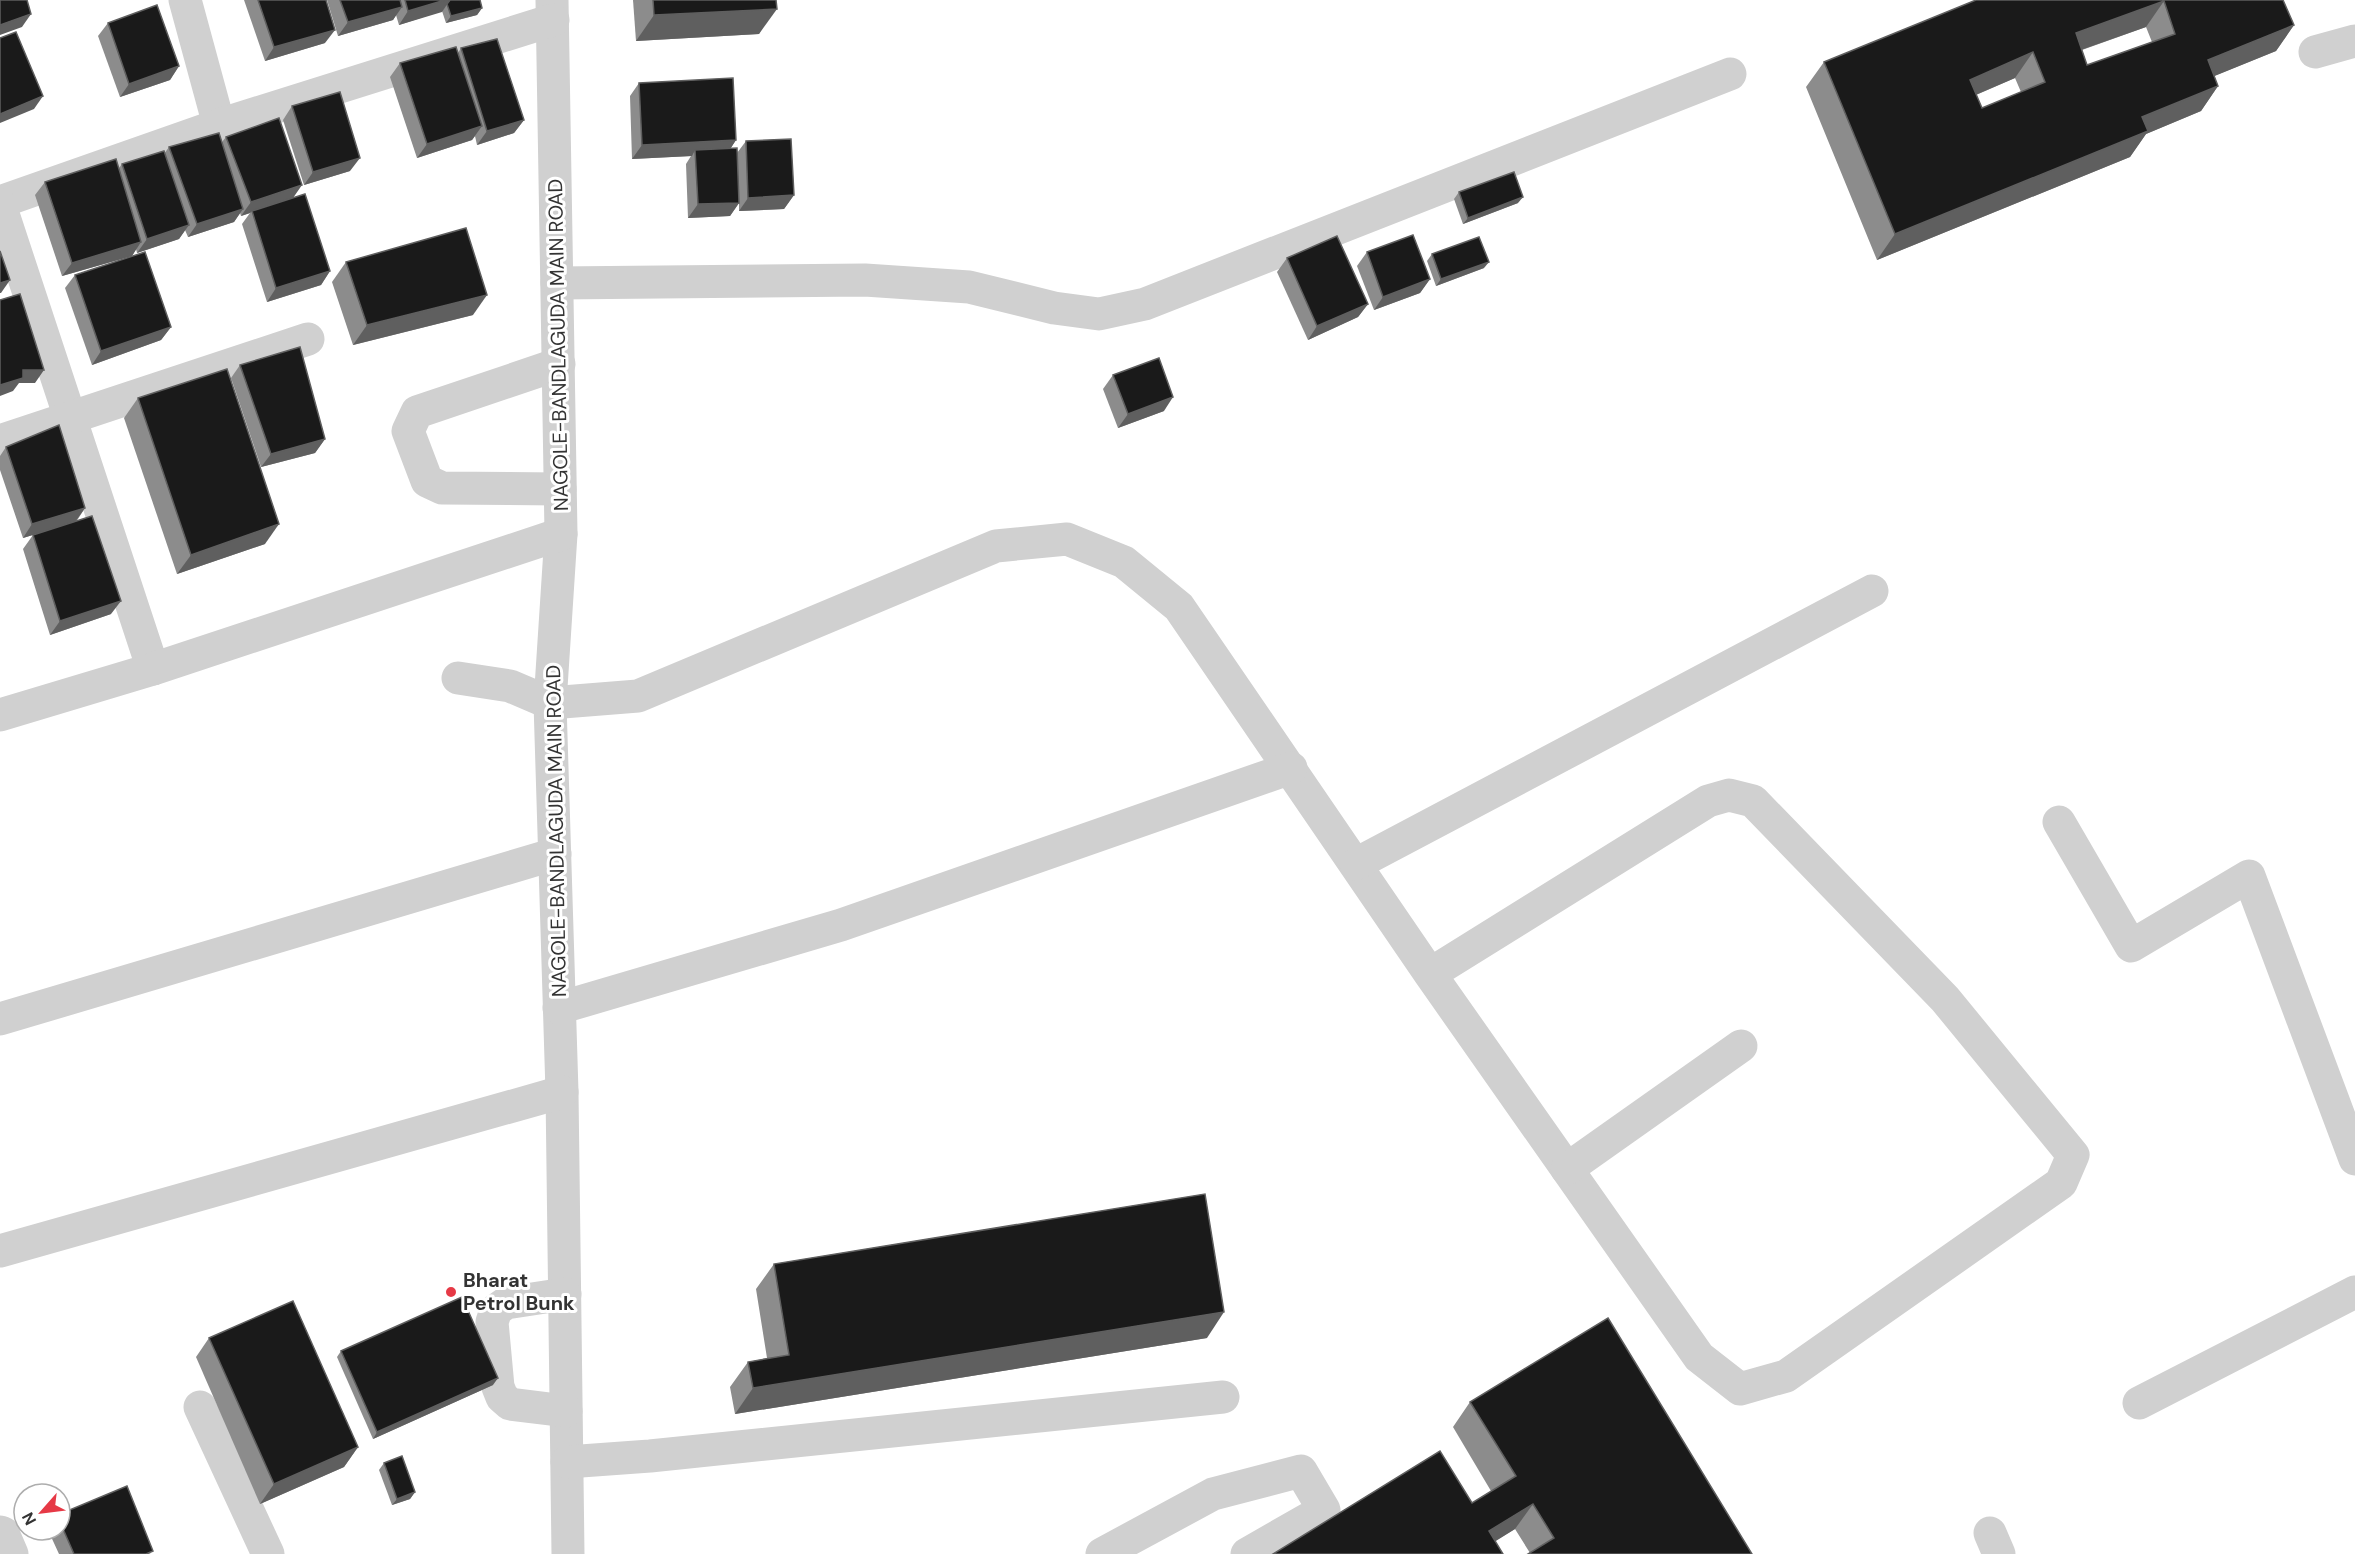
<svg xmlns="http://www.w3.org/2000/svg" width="2355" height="1554" viewBox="0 0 2355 1554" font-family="'DM Sans',sans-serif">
	<rect width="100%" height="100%" fill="#fff"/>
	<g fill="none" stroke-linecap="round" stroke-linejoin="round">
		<g stroke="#d0d0d0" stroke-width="33">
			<path d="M185,0L219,125"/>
			<path d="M552,0L561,534L550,703L562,1092L568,1554"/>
			<path d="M2315,52L2355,41"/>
			<path d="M0,202L219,125L553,20"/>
			<path d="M0,205L153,669"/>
			<path d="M557,283L865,280L969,287L1054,308L1099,314L1145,304L1730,74"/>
			<path d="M559,364L417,412L408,431L427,481L442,488L560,489"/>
			<path d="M0,441L308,339"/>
			<path d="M458,678L510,686L550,703L638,696L996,546L1067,539L1124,562L1179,607L1430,974L1699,1357L1740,1389L1786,1376L2061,1183L2073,1155L1945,999L1753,801L1729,795L1708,801L1430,974"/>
			<path d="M0,715L153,669L561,534"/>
			<path d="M2059,822L2131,946L2249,876L2355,1159"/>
			<path d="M1356,864L1872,591"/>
			<path d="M559,1008L841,925L1291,768"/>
			<path d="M0,1019L555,854"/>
			<path d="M1567,1169L1741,1046"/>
			<path d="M0,1251L562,1092"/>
			<path d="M565,1294L506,1303L496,1310L492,1322L498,1387L502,1397L510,1404L566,1411"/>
			<path d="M2139,1403L2355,1292"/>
			<path d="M200,1407L268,1554"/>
			<path d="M567,1462L650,1456L1223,1397"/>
			<path d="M0,1532L3,1533L12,1554"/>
			<path d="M1990,1533L1999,1554"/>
			<path d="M1102,1554L1213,1494L1301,1471L1324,1510L1247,1554"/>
		</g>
	</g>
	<g fill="#8c8c8c" fill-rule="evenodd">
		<path d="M244,0H326L325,43L265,61Z"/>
		<path d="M327,0H480L482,8L477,15L446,23L442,11L399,25L396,15L393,20L338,36Z"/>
		<path d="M633,0H776L759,34L636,41Z"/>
		<path d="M1976,0H2283L2294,25L2276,51L2214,76L2218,86L2201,111L2146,134L2130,157L1877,260L1806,87L1824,62ZM2146,27L2152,42L2087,65L2082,50ZM2015,78L2021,92L1982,108L1976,95Z"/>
		<path d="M108,23L179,66L170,80L120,97L98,36Z"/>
		<path d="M461,48L524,120L514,133L477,145L475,136L472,140L417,158L390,77L400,63L458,53Z"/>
		<path d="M639,83L736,140L730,149L737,153L746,141L794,195L784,209L739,211V203L730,216L688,218L686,164L691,156L632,159L630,96Z"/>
		<path d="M292,106L350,171L304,185L283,120Z"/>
		<path d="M226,137L293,198L330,271L321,285L267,302L242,224L250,213L241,216L240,213L234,222L188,237L185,230L179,239L137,253L136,249L132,256L62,276L35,195L45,182L119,168L122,164L164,154L169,147L222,142Z"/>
		<path d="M1459,192L1518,203L1463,224L1454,199Z"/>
		<path d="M1367,252L1430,279L1420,293L1374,310L1357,266Z"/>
		<path d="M1432,254L1484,268L1436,286L1427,261Z"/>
		<path d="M1287,258L1368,304L1358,317L1308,340L1277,272Z"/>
		<path d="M346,262L473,315L353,345L332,282Z"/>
		<path d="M75,275L171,327L161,340L92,365L65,288Z"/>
		<path d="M240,365L325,439L315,453L261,467L231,378Z"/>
		<path d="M1113,375L1164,411L1118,428L1103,389Z"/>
		<path d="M138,398L265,544L177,574L124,418Z"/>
		<path d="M6,447L85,508L76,522L111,614L50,635L23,549L33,535L68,524L23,538L0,470V456Z"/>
		<path d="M774,1264L1207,1338L735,1414L730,1387L748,1362L767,1358L756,1289Z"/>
		<path d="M209,1338L358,1447L344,1467L260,1504L196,1357Z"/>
		<path d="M341,1351L493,1385L373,1439L337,1357Z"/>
		<path d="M1470,1402L1752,1554L1530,1553L1515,1529L1495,1541L1472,1503L1491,1491L1453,1427Z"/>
		<path d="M384,1463L415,1492L410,1499L392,1505L379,1470Z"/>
		<path d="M60,1514L151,1554H59L48,1530H60Z"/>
	</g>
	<g fill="#5f5f5f">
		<path d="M445,0H450L442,12L399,25L408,11Z"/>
		<path d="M2164,1L2146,27L2058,58L2076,33Z"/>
		<path d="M402,7L393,20L338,36L348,22Z"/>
		<path d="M482,8L477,15L446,23L451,16Z"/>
		<path d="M777,9L759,34L636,41L654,15Z"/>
		<path d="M31,14L22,27L0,35V25Z"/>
		<path d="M2294,25L2276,51L2190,86L2208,60Z"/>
		<path d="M335,30L325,43L265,61L274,47Z"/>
		<path d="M2033,52L2015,78L1952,105L1970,80Z"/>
		<path d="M179,66L170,80L120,97L129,84Z"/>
		<path d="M2218,86L2201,111L2146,134L2130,157L1877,260L1895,234L2142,117Z"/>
		<path d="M43,96L34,109L0,123V114Z"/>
		<path d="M524,120L514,133L477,145L487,131Z"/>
		<path d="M482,126L472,140L417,158L427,144Z"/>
		<path d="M736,140L727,154L695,150L692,156L632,159L642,145Z"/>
		<path d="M360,158L350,171L304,185L313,172Z"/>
		<path d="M302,185L293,198L252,211L250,213L241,216L251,202Z"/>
		<path d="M794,195L784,209L739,211L748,198Z"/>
		<path d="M1523,197L1518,203L1463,224L1468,218Z"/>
		<path d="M739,203L730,216L688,218L698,204Z"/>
		<path d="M243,209L234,222L188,237L197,224Z"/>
		<path d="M189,225L179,239L137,253L147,239Z"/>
		<path d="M141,242L132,256L62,276L72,263Z"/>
		<path d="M1489,262L1484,268L1436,286L1441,279Z"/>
		<path d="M330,271L321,285L267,302L276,288Z"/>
		<path d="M1430,279L1420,293L1374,310L1383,297Z"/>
		<path d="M10,280L1,293H0V283Z"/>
		<path d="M487,295L473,315L353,345L367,325Z"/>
		<path d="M1368,304L1358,317L1308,340L1317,326Z"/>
		<path d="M171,327L161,340L92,365L101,351Z"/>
		<path d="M23,370H44L35,383H19L13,391L0,396V385Z"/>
		<path d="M1173,397L1164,411L1118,428L1128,414Z"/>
		<path d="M325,439L315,453L261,467L271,454Z"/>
		<path d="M85,508L75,522L23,538L32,524Z"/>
		<path d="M279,524L265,544L177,574L191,555Z"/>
		<path d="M121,601L111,614L50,635L60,621Z"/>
		<path d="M1224,1312L1207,1338L735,1414L753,1388Z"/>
		<path d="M498,1378L493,1385L373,1439L377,1432Z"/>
		<path d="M358,1447L344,1467L260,1504L274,1484Z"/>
		<path d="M415,1492L410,1499L392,1505L397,1499Z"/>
		<path d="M1533,1504L1515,1529L1475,1554L1489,1531Z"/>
	</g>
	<g fill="#1a1a1a" stroke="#5f5f5f" stroke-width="1.5" fill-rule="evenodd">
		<path d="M0,0H27L31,14L0,25Z"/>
		<path d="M258,0H326L335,30L274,47Z"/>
		<path d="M340,0H400L402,7L348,22Z"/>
		<path d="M405,0H445L408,11Z"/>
		<path d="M450,0H480L482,8L451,16L447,4Z"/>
		<path d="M653,0H776L777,9L654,15Z"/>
		<path d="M1976,0H2283L2294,25L2208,60L2218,86L2142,117L2148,131L1895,234L1824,62ZM2164,1L2175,34L2087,65L2076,33ZM2033,52L2045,82L1982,108L1970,80Z"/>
		<path d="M157,5L179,66L129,84L108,23Z"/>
		<path d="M16,32L43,96L0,114V38Z"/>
		<path d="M497,39L524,120L487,131L461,48Z"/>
		<path d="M456,47L482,126L427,144L400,63Z"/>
		<path d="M733,78L736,140L642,145L639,83Z"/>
		<path d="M340,92L360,158L313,172L292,106Z"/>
		<path d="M279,118L302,185L251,202L226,137Z"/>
		<path d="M219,133L243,209L197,224L169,147Z"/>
		<path d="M791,139L794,195L748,198L746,141Z"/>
		<path d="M737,148L739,203L698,204L695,150Z"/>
		<path d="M164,151L189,225L147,239L122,164Z"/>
		<path d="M116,159L141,242L72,263L45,182Z"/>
		<path d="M1514,172L1523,197L1468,218L1459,192Z"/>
		<path d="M305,194L330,271L276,288L252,211Z"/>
		<path d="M466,228L487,295L367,325L346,262Z"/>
		<path d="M1413,235L1430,279L1383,297L1367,252Z"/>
		<path d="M1337,236L1368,304L1317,326L1287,258Z"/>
		<path d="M1479,237L1489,262L1441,279L1432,254Z"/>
		<path d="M0,251L10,280L0,283Z"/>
		<path d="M145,252L171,327L101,351L75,275Z"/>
		<path d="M20,294L44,370H23V378L0,385V300Z"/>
		<path d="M300,347L325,439L271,454L240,365Z"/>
		<path d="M1159,358L1173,397L1128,414L1113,375Z"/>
		<path d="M227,369L279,524L191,555L138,398Z"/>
		<path d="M59,425L85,508L32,524L6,447Z"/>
		<path d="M92,516L121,601L60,621L33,535Z"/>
		<path d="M1205,1194L1224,1312L753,1388L748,1362L789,1355L774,1264Z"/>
		<path d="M462,1297L498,1378L377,1432L341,1351Z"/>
		<path d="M293,1301L358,1447L274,1484L209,1338Z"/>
		<path d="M1608,1318L1752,1554H1528L1554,1538L1533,1504L1489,1531L1503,1554H1273L1440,1451L1472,1503L1516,1476L1470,1402Z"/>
		<path d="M402,1456L415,1492L397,1499L384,1463Z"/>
		<path d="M127,1486L153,1551L146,1554H74L60,1522V1514Z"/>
	</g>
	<circle fill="#e63946" stroke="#fff" stroke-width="2" cx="451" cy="1292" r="6"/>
	<g text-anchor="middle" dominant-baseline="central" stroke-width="6" stroke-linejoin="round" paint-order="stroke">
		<g font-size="20" fill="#333" stroke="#fff">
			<text transform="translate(558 345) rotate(-91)">NAGOLE-BANDLAGUDA MAIN ROAD</text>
			<text transform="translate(556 831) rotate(-91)">NAGOLE-BANDLAGUDA MAIN ROAD</text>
		</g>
		<g font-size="20" font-weight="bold" fill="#333" stroke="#fff" text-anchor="start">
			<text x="463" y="1280">Bharat<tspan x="463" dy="23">Petrol Bunk</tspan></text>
		</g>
	</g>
	<g transform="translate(42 1512) rotate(242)"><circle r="28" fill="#ffffff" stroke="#adadad" stroke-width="1.5"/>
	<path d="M0-4.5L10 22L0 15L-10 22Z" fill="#e63946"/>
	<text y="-9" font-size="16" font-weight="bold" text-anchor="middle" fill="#333333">N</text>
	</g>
</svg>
